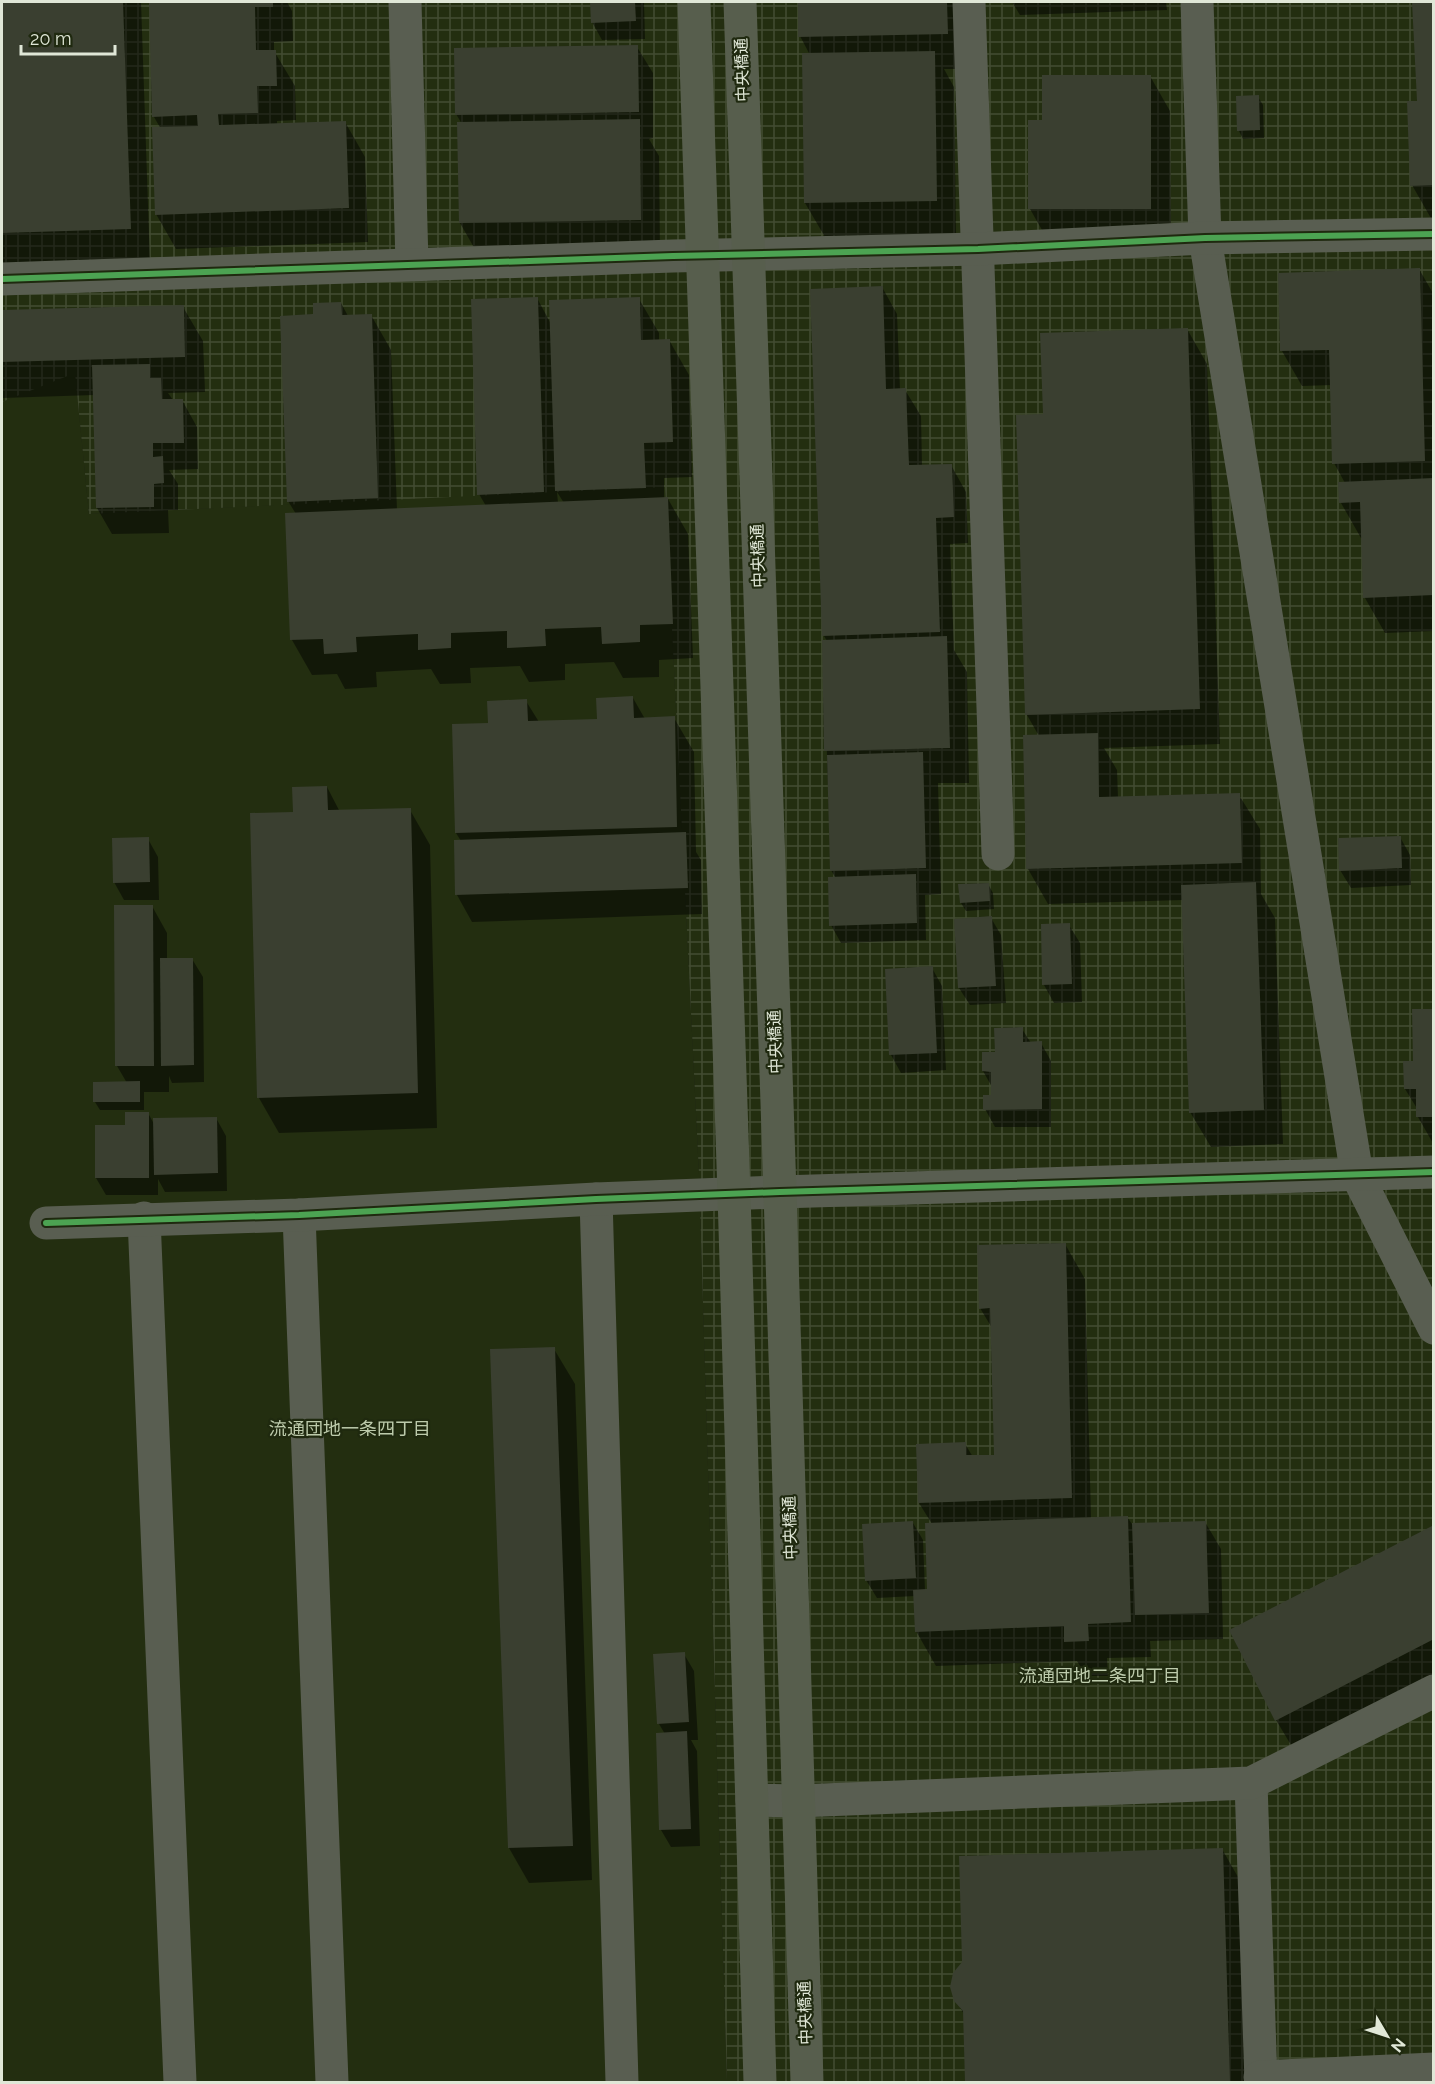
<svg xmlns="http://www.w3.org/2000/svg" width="1435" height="2084" viewBox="0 0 1435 2084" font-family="Raleway,'Noto Sans JP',sans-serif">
	<defs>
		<pattern id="industrial-grid" width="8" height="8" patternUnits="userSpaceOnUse" patternTransform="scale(1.5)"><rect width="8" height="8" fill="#232e10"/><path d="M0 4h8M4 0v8" fill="none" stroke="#434c32"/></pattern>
	</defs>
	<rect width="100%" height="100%" fill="#1e2315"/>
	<path fill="#232e10" d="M75,372L89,514L665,486L699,1174L727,2082H2V402Z"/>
	<path fill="url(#industrial-grid)" d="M2,2H1433V2082H727L699,1174L665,487L89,514L75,373L2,402Z"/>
	<g fill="#0007" fill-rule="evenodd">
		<path d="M2,2H141L150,263L2,269Z"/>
		<path d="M150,2H287L292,11L293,41L274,42V51L295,86L296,120L277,121V125L345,122L365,157L368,242L176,249L156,214L161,129L154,117Z"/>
		<path d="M592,2H644L645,39L602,40L592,22Z"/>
		<path d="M799,2H966L967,69H944L954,87L956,236L825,237L805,203L810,55L800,36Z"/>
		<path d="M1012,2H1166L1167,10L1020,15Z"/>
		<path d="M1414,2H1434V220H1432L1412,185L1418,102Z"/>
		<path d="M637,47L653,73V138L649,139L659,156L660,254L480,258L460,223L462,124L456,114Z"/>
		<path d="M1150,76L1170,111L1171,243L1050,244L1030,209L1044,121Z"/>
		<path d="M1258,97L1263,105L1264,138L1243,139L1239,131Z"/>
		<path d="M1419,269L1434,295V631L1385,633L1365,598L1362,538H1361L1341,503L1345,483L1334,463L1332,385L1302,386L1282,351Z"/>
		<path d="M882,287L897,314L900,390H905L921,416L922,466L951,465L966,492L968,543L950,544L954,650L967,672L969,783H938L941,894L925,895L926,940L841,943L831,925L836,879L831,870L823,641H827L824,636Z"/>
		<path d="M537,298L551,324L639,299L659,333V341L669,340L689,375L692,477L664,478V499H668L688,534L693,658L659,660V677L623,678L614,662L565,664V680L529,682L520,666L470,668L471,683L440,684L431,669L376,672L377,687L345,689L337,674L312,675L292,640L296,514L288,501L315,316L341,303L348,316L371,315L391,350L397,510L486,506L479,494ZM557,492L564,503H558Z"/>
		<path d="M183,307L203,341L205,392L168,393L173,400H182L197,427L198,469L169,470L178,484V510H168L169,533L112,534L97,508L94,395L2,398V312Z"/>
		<path d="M1187,329L1207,364L1220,744L1104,748L1117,770L1118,798L1239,795L1260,829L1261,894L1275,918L1283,1144L1211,1147L1190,1112L1183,900L1048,904L1028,869L1024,737L1039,736L1027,715L1017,417L1044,415Z"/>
		<path d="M633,698L645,719L674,718L694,752L696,852L701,860L702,914L472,922L457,895L455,841H461L456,833L453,725H490L526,701L539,722L598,721Z"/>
		<path d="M327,787L340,812L410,810L430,845L437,1128L279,1133L259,1098L294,813Z"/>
		<path d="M1400,837L1410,855L1411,885L1351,888L1340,870Z"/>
		<path d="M148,839L158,857L159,900H124L114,882Z"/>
		<path d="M988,884L993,893L994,909L966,911L961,903Z"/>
		<path d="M152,906L167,933V959H192L203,977L204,1082L172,1083L169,1076V1092H144V1110H100L95,1102V1083H127L117,1066Z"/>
		<path d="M991,918L1001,935L1006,1003L970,1005L959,988Z"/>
		<path d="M1069,925L1080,943L1082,1002L1054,1003L1044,985Z"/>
		<path d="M932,968L942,986L946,1070L901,1073L891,1055L887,970Z"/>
		<path d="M1434,1010V1145L1418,1117V1110L1405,1089Z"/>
		<path d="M1022,1029L1031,1043H1041L1051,1061V1127H995L985,1109L992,1097V1087L983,1071L996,1053Z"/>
		<path d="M148,1113L154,1124L216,1118L226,1136L227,1191L165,1192L158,1179V1195H106L96,1178L126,1127Z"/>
		<path d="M1065,1244L1085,1279L1091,1518L1127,1517L1132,1524L1205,1522L1221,1549L1223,1639L1150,1641L1151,1657L1107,1658L1108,1676H1086L1077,1661L936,1666L916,1631L915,1596L877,1598L866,1580L913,1523L923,1540L925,1591L928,1590L932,1524L919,1503L965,1444L973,1457L995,1456L992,1328L980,1308Z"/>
		<path d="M554,1349L575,1384L592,1880L529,1883L509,1848L492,1351Z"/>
		<path d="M1434,1527V1684L1297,1755L1276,1720Z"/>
		<path d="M684,1654L694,1671L698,1740H691L697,1751L700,1846L671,1847L661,1830L665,1734L659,1724Z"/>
		<path d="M1222,1849L1242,1884L1248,2082H967L965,2016L956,2000Z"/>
	</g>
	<g fill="#3a3f30">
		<path d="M2,2H123L131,229L2,233Z"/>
		<path d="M149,2H273V7H255L256,50H276L277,86H257L258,113L218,114L219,125L346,121L349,208L155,215L152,127L198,126L197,115L152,117Z"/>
		<path d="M590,2H635L636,21L591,23Z"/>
		<path d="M798,2H947L948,34L798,37Z"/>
		<path d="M1412,2H1434V185L1410,186L1407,101H1417Z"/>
		<path d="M638,45L639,112L455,115L454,48Z"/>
		<path d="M935,51L937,201L804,203L802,53Z"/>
		<path d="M1042,75H1151V209H1028V120H1042Z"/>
		<path d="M1259,95L1260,130L1237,131L1236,96Z"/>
		<path d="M640,119L641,220L459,223L457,122Z"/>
		<path d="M1420,268L1425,461L1332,464L1329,350L1280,351L1278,273Z"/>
		<path d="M883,286L886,389L906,388L909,465L952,464L954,517L936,518L940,632L822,636L810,289Z"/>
		<path d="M538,297L544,492L477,495L471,299Z"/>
		<path d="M640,297L641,340L670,339L673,442L644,443L646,488L555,491L549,300Z"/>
		<path d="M341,302L342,315L372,314L378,498L287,502L280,316L313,314V303Z"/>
		<path d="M184,305L185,357L2,362V310Z"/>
		<path d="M1188,328L1200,709L1025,715L1016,415L1043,414L1040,333Z"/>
		<path d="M150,364V378H161L162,399H183L184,443H153V457L163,456L164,483L154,484V507L96,508L92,365Z"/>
		<path d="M1434,478V595L1363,598L1360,502L1339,503L1338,482Z"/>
		<path d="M668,497L673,624L640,625V642L602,644L601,627L545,629L546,646L507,648V631L451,633V648L418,650V634L356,637L357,652L324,654L323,639L290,640L285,513Z"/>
		<path d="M947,636L950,748L824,751L822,640Z"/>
		<path d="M633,696L634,718L675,716L677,827L455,833L452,724L488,723L487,701L527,699L528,721L597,719L596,698Z"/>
		<path d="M1098,733L1099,797L1240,793L1242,863L1026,869L1023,735Z"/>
		<path d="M923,752L926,868L830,871L827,755Z"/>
		<path d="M327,786L328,810L411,808L418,1093L257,1098L250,813L293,812L292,787Z"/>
		<path d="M686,832L688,888L455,895L454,840Z"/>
		<path d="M1401,836L1402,868L1339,871L1338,838Z"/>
		<path d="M149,837L150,882L113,883L112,838Z"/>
		<path d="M916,874L917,923L829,926L828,877Z"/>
		<path d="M1256,882L1264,1110L1189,1113L1181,885Z"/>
		<path d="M989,883L990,901L960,903L958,884Z"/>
		<path d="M114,905H153L154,1066H115Z"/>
		<path d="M992,916L996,986L958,988L954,919Z"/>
		<path d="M1070,923L1072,984L1042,985L1041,924Z"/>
		<path d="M160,958H193L194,1065L161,1066Z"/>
		<path d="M933,966L937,1053L889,1055L885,969Z"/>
		<path d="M1412,1009H1434V1117H1416V1089H1404L1403,1061H1413Z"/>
		<path d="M1023,1027V1042L1042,1041V1109L983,1110V1095H991V1072L982,1071V1052H995L994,1028Z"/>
		<path d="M140,1081V1102H93V1082Z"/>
		<path d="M125,1112H149V1178H95V1125H125Z"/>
		<path d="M217,1117L218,1173L154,1175L153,1118Z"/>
		<path d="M1066,1243L1072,1498L918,1503L916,1444L966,1442V1455H994L990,1308L979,1309L977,1245Z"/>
		<path d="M555,1347L573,1846L508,1848L490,1349Z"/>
		<path d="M1128,1516L1131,1622L1088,1624L1089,1641L1064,1642V1626L915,1632L913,1590L927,1589L925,1523Z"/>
		<path d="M913,1521L916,1578L865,1581L862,1524Z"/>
		<path d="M1206,1521L1209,1613L1135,1615L1132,1523Z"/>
		<path d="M1434,1525V1639L1275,1721L1229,1630Z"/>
		<path d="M685,1652L689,1722L657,1724L653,1654Z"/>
		<path d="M687,1731L691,1829L659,1830L656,1733Z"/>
		<path d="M1223,1848L1230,2082H965L963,2011L954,2001L950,1987L953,1973L962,1962L959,1856Z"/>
	</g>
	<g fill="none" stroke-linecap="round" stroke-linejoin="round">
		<g stroke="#595e51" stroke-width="33">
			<path d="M405,2L412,264"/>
			<path d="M969,2L998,854"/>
			<path d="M1197,2L1205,238L1357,1175L1434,1328"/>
			<path d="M2,279L673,256L978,249L1205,238L1434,234"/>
			<path d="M596,1199L622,2082"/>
			<path d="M299,1215L332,2082"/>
			<path d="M144,1218L180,2082"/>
			<path d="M46,1223L299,1215L596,1199L780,1192L1434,1172"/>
			<path d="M1251,1783L1261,2082"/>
			<path d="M752,1800L798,1801L1251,1783L1434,1691"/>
			<path d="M1260,2077L1434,2069"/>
		</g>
		<g stroke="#575e4d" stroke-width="33">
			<path d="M694,2L734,1194L760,2082"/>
			<path d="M740,2L780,1192L807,2082"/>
		</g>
		<defs>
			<g id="cycleway">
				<path d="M2,279L673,256L978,249L1205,238L1434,234"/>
				<path d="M46,1223L299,1215L596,1199L780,1192L1434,1172"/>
			</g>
		</defs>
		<use href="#cycleway" stroke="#1f290f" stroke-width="10"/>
		<use href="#cycleway" stroke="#4ca352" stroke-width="6"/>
	</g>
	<g text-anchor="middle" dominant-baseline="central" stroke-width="4.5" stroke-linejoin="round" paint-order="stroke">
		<g font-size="16" fill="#e0e7d7" stroke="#1f290f">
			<text transform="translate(742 70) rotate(-92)">中央橋通</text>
			<text transform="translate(758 556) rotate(-92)">中央橋通</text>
			<text transform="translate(775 1042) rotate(-92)">中央橋通</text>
			<text transform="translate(790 1528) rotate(-92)">中央橋通</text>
			<text transform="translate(805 2013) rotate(-92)">中央橋通</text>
		</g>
		<g font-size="18" fill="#bdcbac" stroke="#1f290f">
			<text x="350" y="1428">流通団地一条四丁目</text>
			<text x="1100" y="1675">流通団地二条四丁目</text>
		</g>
	</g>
	<rect width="1435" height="2084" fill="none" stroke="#e0e7d7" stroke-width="6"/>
	<g transform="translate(1387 2036) rotate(129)" stroke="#1f290f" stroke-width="4.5" paint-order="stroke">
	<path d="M0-4.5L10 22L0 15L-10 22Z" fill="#e0e7d7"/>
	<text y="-9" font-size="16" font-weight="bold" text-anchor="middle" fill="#e0e7d7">N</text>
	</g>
	<path d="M21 45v9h94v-9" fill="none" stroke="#e0e7d7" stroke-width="3"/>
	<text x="30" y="45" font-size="18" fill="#e0e7d7" stroke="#1f290f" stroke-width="4.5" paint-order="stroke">20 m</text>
</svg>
